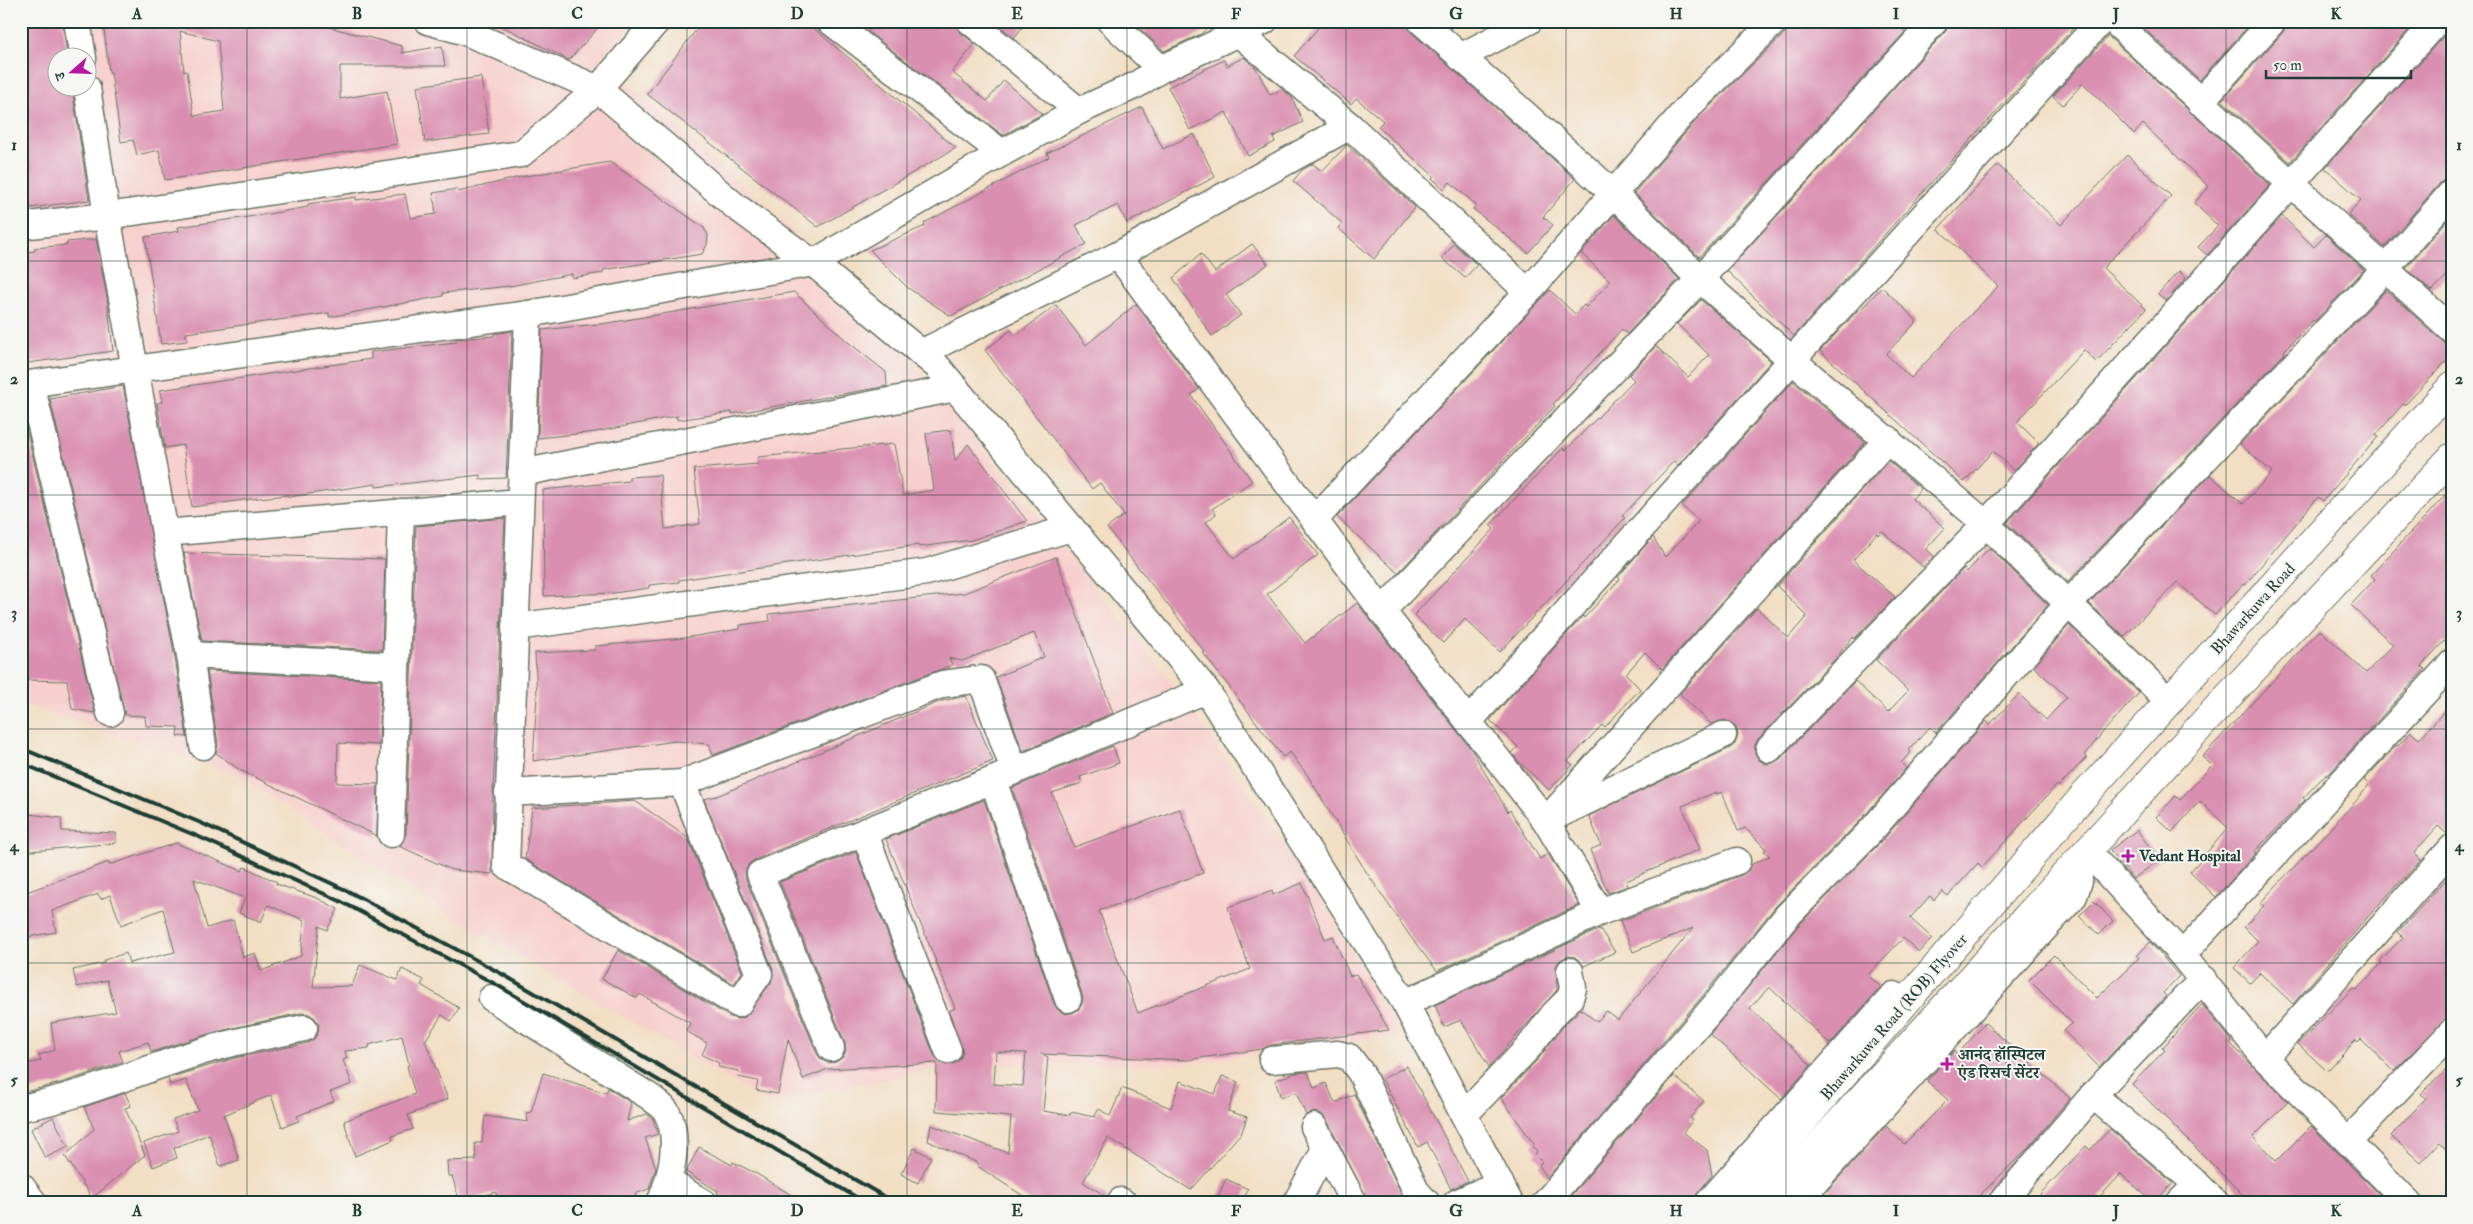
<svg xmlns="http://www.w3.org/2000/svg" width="2473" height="1224" viewBox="0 0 2473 1224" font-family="'IM FELL Double Pica','Noto Serif Devanagari',serif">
	<rect width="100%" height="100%" fill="#f6f6f2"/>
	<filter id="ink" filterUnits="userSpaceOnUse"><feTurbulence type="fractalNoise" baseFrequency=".02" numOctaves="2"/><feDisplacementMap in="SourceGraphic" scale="10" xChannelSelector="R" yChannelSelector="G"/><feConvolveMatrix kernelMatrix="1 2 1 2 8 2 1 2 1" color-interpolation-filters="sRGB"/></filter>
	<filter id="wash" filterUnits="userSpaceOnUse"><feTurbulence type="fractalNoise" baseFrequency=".0096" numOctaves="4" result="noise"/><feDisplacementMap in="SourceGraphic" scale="20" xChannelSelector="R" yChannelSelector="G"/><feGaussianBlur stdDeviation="1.12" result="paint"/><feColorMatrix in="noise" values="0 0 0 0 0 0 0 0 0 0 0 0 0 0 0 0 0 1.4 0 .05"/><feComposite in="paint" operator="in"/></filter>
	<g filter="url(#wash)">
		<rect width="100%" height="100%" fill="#f2dec3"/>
		<path fill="#f7d0cd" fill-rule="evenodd" d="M21,21H633L604,60L832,267L981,446L1178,690L1307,877L1400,1035L1177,1065L962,1063L769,1103L442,910L236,774L21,704ZM58,58H88V88H58Z"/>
		<g id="blocks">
			<g fill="#da8fb0" fill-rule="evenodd">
				<path d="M21,21H62L68,58H58V88H72L89,200L30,208L21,130Z"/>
				<path d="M103,21H305L402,46V53L442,46L445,66H340V99L387,91L397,144L165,180L159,150L137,155L133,140L121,142L111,72H109ZM180,31L218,41L224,111L194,116L187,71L184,72Z"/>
				<path d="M492,21H604L569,60Z"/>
				<path d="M703,21H805L956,148L818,227L647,94Z"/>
				<path d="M877,21H955L960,32L975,44L952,72L987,101L1004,80L1042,114L1003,135L868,32Z"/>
				<path d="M994,21H1027L1014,38Z"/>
				<path d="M1132,21H1211V24L1201,34L1164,51Z"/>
				<path d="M1324,21H1406L1411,32L1575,179L1543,217L1553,225L1528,253L1473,209L1476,205L1450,182L1444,189L1432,178L1434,176L1378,127L1383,121L1356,98L1351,104L1294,56Z"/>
				<path d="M1790,21H1894L1905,32L1699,257L1634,193L1700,116L1786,32Z"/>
				<path d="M1950,21H2080L1920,195L1794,336L1727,271L1946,31Z"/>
				<path d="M2136,21H2248L2251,23L2200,80Z"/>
				<path d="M2288,21L2416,22L2290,162L2222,100L2284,31Z"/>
				<path d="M2452,21V177L2441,182L2384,247L2348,214L2361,200L2325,168L2448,31Z"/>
				<path d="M2108,36L2270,185L2207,255L2198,247L2218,226L2194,203L2209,187L2143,124L2134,134L2083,83L2063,105L2053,96Z"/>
				<path d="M1244,57L1256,68L1270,95L1282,89L1291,96L1303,122L1273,137L1275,142L1248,156L1226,112L1190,130L1168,87L1224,60L1227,66Z"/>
				<path d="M481,77L489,134L425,142L417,86Z"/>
				<path d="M1142,107L1163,149L1194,134L1215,177L1127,223L1118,205L1076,225L1086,244L951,316L908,288L870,250L925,226L924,223L1049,157L1047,153Z"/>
				<path d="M1347,145L1415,207L1374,259L1338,228L1342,223L1293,181L1302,170L1313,164L1322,171Z"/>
				<path d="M2127,155L2171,196L2103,268L2146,309L2096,362L2084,350L2017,422L2039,443L2014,471L1993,451L1964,482L1820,351L1861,307L1862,308L1882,287L1917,321L1886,354L1911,378L1998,286L1938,229L1998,165L2061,225Z"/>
				<path d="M610,162L703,227L708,235L707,245L702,254L603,270V273L572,278V274L510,286L443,293V296L329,317V313L186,333L187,341L161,344L145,237L179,231L178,227L269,214L308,207V204L356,197V200L405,194L410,218L436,214L433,193L457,189L458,192L520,177Z"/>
				<path d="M1614,215L1679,279L1627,334L1622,329L1553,404L1555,406L1398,573L1337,517L1550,290L1575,314L1584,305L1586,307L1609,283L1610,281L1581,253Z"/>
				<path d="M2452,215V270L2432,291L2406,268Z"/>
				<path d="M2282,216L2314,247L2326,235L2364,270L2314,322L2313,320L2284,351L2285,353L2068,582L2007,523Z"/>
				<path d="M96,239L107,298L113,351L21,364V252L35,251V248L67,245V242Z"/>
				<path d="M1252,244L1268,264L1226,295L1241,315L1212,336L1173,278L1201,254L1215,272Z"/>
				<path d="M1454,244L1477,265L1465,278L1442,258Z"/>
				<path d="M2179,271L2186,278L2166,301L2158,294Z"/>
				<path d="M2386,290L2442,341L2452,345V355L2405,405L2404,403L2376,435L2378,437L2323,501L2318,497L2245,585L2243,584L2215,615L2177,582L2124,637L2089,603L2210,475L2243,504L2272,472L2240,444Z"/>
				<path d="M794,292L848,342L886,372L887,386L732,414V412L677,420V416L595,432L538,438L542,330L608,323Z"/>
				<path d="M1701,300L1771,361L1678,465L1674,461L1622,516L1625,518L1500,652L1465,619L1443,643L1414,615L1494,529L1490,525L1563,448L1565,451L1634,380L1629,375L1656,346L1688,377L1709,355L1677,324Z"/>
				<path d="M1136,304L1199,389L1191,395L1252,481L1212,509L1216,514L1206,522L1234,559L1289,517L1318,555L1267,594L1305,643L1357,603L1471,749L1508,812L1510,810L1540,859L1548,854L1579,905L1437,971L1410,936L1365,870L1308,776L1290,752L1283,757L1203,653L1205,652L1107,528L1124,515L1100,483L1092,489L985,350L1011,330L1015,336L1056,305L1086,345Z"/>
				<path d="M512,331L506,478L480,479V475L376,487V484L289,497L288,495L259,498L192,507L183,445L165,448L157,403L162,402L160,390L371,359V352L456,342V339L494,336V334Z"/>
				<path d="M1793,381L1865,442L1662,669L1645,652L1626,674L1640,689L1605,727L1602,725L1568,761L1573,765L1549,790L1516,759L1512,753L1518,747L1490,720L1583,616L1584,618L1620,579L1618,577L1653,537L1665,557L1699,521L1682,506Z"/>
				<path d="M123,386L175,658L187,737L177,736L178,727L146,726L145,716L125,715L50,399Z"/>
				<path d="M21,408L95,713L72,709L67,681L25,680V673H21Z"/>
				<path d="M951,430L955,461L968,444L1027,521L972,540L919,547L918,545L679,580V582L649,585V588L614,593L544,596L543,490L629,481V477L660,475L665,529L700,524L694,469L759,464L758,457L894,444L903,495L934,490L926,433Z"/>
				<path d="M1888,461L1921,489L1912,499L1945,528L1926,549L1934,556L1923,567L1882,531L1878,535L1877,533L1853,560L1895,597L1854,639L1853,637L1834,660L1758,739L1755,745V753L1759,760L1766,764L1773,763L1780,759L1855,681L1888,712L1908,691L1876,660L1964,568L1967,572L1989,548L2048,605L1936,733L1930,727L1909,750L1911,752L1901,763L1906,768L1859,822L1775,907L1705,993L1547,1178L1539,1165L1542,1162L1535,1155L1537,1152L1532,1146L1534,1144L1501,1098L1539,1058L1565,1024L1581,1009L1597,1022L1606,1011L1618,1020L1693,928L1633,952L1620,921L1742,875L1748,871L1752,864L1770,856L1764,851L1766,849L1745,828L1738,831L1722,792L1717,794L1716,792L1682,806L1700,849L1626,881L1628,886L1608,893L1590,850L1601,845L1589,816L1730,748L1735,744L1738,736L1737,729L1732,723L1724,720L1711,724L1680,694L1757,608L1788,638L1807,616L1777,586Z"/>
				<path d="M2452,488V648L2444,641L2421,666L2425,669L2328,775L2326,774L2303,798L2305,800L2254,852L2256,853L2216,897L2190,872L2228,828L2200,801L2172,832L2156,817L2176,796L2180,800L2212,765L2202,757L2320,630L2366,673L2393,645L2351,605L2375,579L2371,575Z"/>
				<path d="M505,518L493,793L492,874L452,870L399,846L406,834L416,526Z"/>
				<path d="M184,553L385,559L382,650L202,641Z"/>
				<path d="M1056,557L1113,713L1023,751L996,677L1044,657L1034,633L962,661L949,658L952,665L713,755L709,744L676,741L533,761L537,696L535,653L595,650V646L684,638L740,629V625L770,621L769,614L964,593Z"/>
				<path d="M2069,625L2139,693L2103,732L2085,755L2087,757L2059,786L2057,785L1982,867L1978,863L1948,896L1942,891L1934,900L1930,896L1910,918L1932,938L1919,952L1903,938L1868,975L1881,987L1830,1044L1769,987L1750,1008L1811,1065L1781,1099L1710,1034L1798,926L1881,842L1986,721L1990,724L2019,694L2046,720L2067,697L2034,667Z"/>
				<path d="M207,671L381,680L379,745L338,743L337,783L378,784L377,836L240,770L216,753L218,744Z"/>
				<path d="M966,696L993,761L754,860L749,864L745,871L746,880L817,1054L822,1060L828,1063L836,1062L843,1057L846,1051L845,1043L780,882L856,852L934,1055L938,1061L945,1065L954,1064L960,1059L963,1052L949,1011L955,1008L886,839L984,800L1054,1004L1058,1010L1065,1014L1072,1013L1079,1009L1083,1002L1082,994L1012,788L1113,746L1119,763L1080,777L1082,783L1052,793L1074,847L1180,809L1203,873L1099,911L1138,1013L1250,969L1228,907L1272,891L1273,895L1302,883L1325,939L1333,936L1350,976L1356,974L1389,1030L1271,1045L1262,1049L1187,1060L1041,1054L1048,1057L1043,1111L1070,1115L1071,1112L1094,1117L1099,1109L1110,1116L1122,1088L1171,1108L1180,1081L1215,1094L1222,1076L1238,1082L1228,1111L1247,1117L1242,1132L1191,1190L1108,1138L1083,1182L1107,1197V1203H1034L977,1166L978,1163L928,1141L931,1125L1008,1153L1011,1117L936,1111L937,1063L828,1069L803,1079L788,1039L778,1094L756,1090L758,1081L738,1077L739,1071L718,1067L719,1063L702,1055L707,1043L686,1031L690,1023L640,994L637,998L602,979L618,950L730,1017L738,1019L745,1017L771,983L773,969L704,799L717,796L941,701ZM996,1052L1026,1053L1023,1086L994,1084Z"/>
				<path d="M2452,703V833L2447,834L2438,826L2414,853L2421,860L2373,911L2293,1004L2260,973L2250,983L2234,968L2258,941L2244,927L2264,906L2260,903L2357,800L2369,785L2364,780L2397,745L2398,746L2411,732L2419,739Z"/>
				<path d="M635,801L688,838L742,972L734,984L525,859L532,808Z"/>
				<path d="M21,813L61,818L62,831L116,833V843L21,852Z"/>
				<path d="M2137,830L2159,860L2133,879L2110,850Z"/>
				<path d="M176,843L242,871L244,867L277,882L276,884L317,898L338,909L327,930L319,926L313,987L352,986L360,965L397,980L402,969L424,980L421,985L459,1008L451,1021L442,1015L425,1041L448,1099L408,1115L413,1129L392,1136L393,1140L355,1156L344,1121L415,1094L407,1066L409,1065L402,1036L369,1045V1048L345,1051L347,1058L343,1060L352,1084L330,1092L334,1101L297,1116L299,1121L282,1127L271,1095L224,1115L239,1160L220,1166L209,1134L174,1148L177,1158L153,1167L144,1143L178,1131L173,1119L198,1110L186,1080L170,1085L168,1078L235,1058L308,1043L314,1039L318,1033L319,1024L315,1018L309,1014L301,1013L215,1032L151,1052L148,1042L119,1051L123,1062L64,1082L21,1093V1065L41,1061L39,1055L55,1050L51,1023L116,1012L107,980L77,987L73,970L104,963V960L126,953L129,963L175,952L163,909L121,925L110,895L101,899L98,894L52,911L56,932L21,938V894L109,862V865ZM194,879L245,898L239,913L261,922L268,905L304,920L301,956L261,971L255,953L243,957L233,920L207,928Z"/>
				<path d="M2452,873V1013L2394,1071L2361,1039L2358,1042L2356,1040L2327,1071L2298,1044L2353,988L2356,990L2382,963L2380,961L2403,937L2398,932Z"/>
				<path d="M2094,901L2113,921L2099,935L2079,916Z"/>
				<path d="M1600,929L1615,952L1584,966L1575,957L1567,956L1560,960L1556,966L1557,990L1489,1067L1461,1020L1444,1027L1435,1005Z"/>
				<path d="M2150,942L2179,976L2163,993L2166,996L2099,1067L2064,1031L2072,1023L2029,980L2054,955L2097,998L2139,958L2137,956Z"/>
				<path d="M2202,1004L2232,1041L2230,1043L2288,1102L2253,1137L2276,1161L2311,1126L2388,1203H2322L2315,1196L2309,1203H2251L2132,1084L2165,1050L2162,1048Z"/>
				<path d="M1985,1023L2070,1098L2027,1149L1972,1203H1816L1886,1126L1904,1144L1948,1100L1927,1081L1954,1051L1957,1055Z"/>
				<path d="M2452,1064V1155L2439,1143L2421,1163L2391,1136L2426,1098L2421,1094Z"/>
				<path d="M1407,1066L1468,1181L1451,1189L1427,1142L1418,1147L1382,1079Z"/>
				<path d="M1308,1072L1314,1088L1326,1083L1335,1103L1354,1094L1406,1203H1369L1327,1120L1322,1114L1315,1112L1306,1115L1296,1092L1281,1098L1275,1080L1295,1073Z"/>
				<path d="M543,1073L606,1093L608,1088L631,1103L627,1121L647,1114L653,1119L658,1134L645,1138L656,1168L649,1189L635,1194L638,1203H497L496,1192L460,1203L452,1176H448L447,1161L476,1160L475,1143H482L485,1116L528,1122L526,1113L531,1112Z"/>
				<path d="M1674,1076L1704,1101L1690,1118L1693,1120L1683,1132L1707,1150L1712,1175L1690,1203H1575L1569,1198Z"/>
				<path d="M125,1093L131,1106L125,1108L145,1155L92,1198L65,1156L94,1129L84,1107Z"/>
				<path d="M53,1117L68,1147L45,1158L31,1129Z"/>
				<path d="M2110,1129L2173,1183L2154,1203L2121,1174L2094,1203H2049L2040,1194L2086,1146L2090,1150Z"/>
				<path d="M699,1147L732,1165L733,1162L757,1174L804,1203H736L717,1193L718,1191L686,1172Z"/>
				<path d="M914,1148L931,1157L918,1183L901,1174Z"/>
				<path d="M1226,1179L1248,1189L1242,1203H1215Z"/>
			</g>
		</g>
	</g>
	<g filter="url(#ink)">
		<use href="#blocks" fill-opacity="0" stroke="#697566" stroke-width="1"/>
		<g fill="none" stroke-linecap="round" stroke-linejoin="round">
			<defs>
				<g id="minor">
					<path d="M77,21L83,58"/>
					<path d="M428,21L466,32L598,89L735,206L813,263L937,366L1206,690L1405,1003L1510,1203"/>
					<path d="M830,21L1002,153"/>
					<path d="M970,21L1079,111"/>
					<path d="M1110,21L1161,69"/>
					<path d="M1421,21L1613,193L1700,279L1792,360L1986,524L2170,702"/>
					<path d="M2114,21C2225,126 2340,226 2452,330"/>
					<path d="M1226,23L1350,126L1528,292"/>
					<path d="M1460,57L1529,21"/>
					<path d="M87,88L107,216L165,533L190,655L203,746"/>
					<path d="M2200,102L2273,21"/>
					<path d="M21,226L107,216L521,154L598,89L657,21"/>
					<path d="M1118,255L1382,611L1546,821L1600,912"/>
					<path d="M528,314L506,865L738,1004L759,974L682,783"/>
					<path d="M921,353L1118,255L1350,126"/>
					<path d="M31,384L110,713"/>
					<path d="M21,385L528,314L813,263L1002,153L1079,111L1136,85L1161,69L1264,21"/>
					<path d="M521,473L956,388"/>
					<path d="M1315,519L1528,292L1689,106L1775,21"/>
					<path d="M165,533L520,502"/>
					<path d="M1382,611L1700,279L1935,21"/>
					<path d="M515,627L927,572L1071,528"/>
					<path d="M190,655L396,666"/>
					<path d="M1469,721L1792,360L2101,21"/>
					<path d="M1769,749L1986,524L2437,21"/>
					<path d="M993,780L1068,999"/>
					<path d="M508,793L682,783L943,684L981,679L1014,770"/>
					<path d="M1558,815L1723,735"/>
					<path d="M1546,821L1888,439"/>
					<path d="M864,832L948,1050"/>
					<path d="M391,834L401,512"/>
					<path d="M2087,851L2182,955L2265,1058L2409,1203"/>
					<path d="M2182,955L2452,663"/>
					<path d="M492,998L650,1097C656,1102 664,1106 667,1113C681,1139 671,1177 660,1203"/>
					<path d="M1405,1003L1600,912L1737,861"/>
					<path d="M831,1048L760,874L993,780L1206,690"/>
					<path d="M2265,1058L2452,848"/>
					<path d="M1272,1060L1338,1054L1349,1057L1361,1073L1416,1191L1427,1203"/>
					<path d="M2093,1095L2197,1184L2216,1203"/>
					<path d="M21,1108C85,1096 145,1068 207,1050C239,1040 272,1035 304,1028"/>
					<path d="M1465,1114L1528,1048L1554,1014L1570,998L1573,988L1570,971"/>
					<path d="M1314,1127L1354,1203"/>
					<path d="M2348,1141L2452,1032"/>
					<path d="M669,1182L704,1203"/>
					<path d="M21,1186L34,1203"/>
					<path d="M1121,1201L1124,1203"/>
					<path d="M1296,1203L1325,1149"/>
					<path d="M1456,1203L1500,1183"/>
					<path d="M1545,1203L1717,1003L1787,916L1870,832L2069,603L2386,268L2452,192"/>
					<path d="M1708,1203L1894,995"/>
					<path d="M1796,1203L2074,896L2079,881V861"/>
					<path d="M2001,1203L2093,1095L2203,979"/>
					<path d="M2179,1203L2197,1184"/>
				</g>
				<g id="major">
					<path d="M1732,1203L2082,798L2452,386"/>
					<path d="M1766,1203L2207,719L2452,457"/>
				</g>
			</defs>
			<use href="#minor" stroke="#697566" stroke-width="29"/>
			<use href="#major" stroke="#697566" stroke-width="30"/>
			<use href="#minor" stroke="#fff" stroke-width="26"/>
			<use href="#major" stroke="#fff" stroke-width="28"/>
			<g stroke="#1f3d34" stroke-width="4">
				<path d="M21,748L201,823L348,891L502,974L895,1203"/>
				<path d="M21,763L197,836L340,901L497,985L866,1203"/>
			</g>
		</g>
	</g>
	<path fill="none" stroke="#1f3d34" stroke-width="1" stroke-opacity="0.55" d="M247,21V1203M467,21V1203M687,21V1203M907,21V1203M1127,21V1203M1346,21V1203M1566,21V1203M1786,21V1203M2006,21V1203M2226,21V1203M21,261H2452M21,495H2452M21,729H2452M21,963H2452"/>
	<g fill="#b5179e" stroke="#f6f6f2" stroke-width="2">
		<path d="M2125.5 848.5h5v5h5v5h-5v5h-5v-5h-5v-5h5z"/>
		<path d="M1944.5 1056.5h5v5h5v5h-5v5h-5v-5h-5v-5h5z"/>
	</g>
	<g text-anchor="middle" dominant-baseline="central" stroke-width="4" stroke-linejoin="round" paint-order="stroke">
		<g font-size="16" fill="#1f3d34" stroke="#f6f6f2">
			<text transform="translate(2253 609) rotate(-48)">Bhawarkuwa Road</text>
			<text transform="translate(1894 1017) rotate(-49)">Bhawarkuwa Road (ROB) Flyover</text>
		</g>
		<g font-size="16" font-weight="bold" fill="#1f3d34" stroke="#f6f6f2" text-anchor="start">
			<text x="2139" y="856">Vedant Hospital</text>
			<text x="1958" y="1055">आनंद हॉस्पिटल<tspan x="1958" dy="18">एंड रिसर्च सेंटर</tspan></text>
		</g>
	</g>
	<rect width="2473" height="1224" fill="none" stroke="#f6f6f2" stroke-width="55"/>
	<g transform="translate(72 72) rotate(250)"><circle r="24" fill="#f6f6f2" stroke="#a0aca6"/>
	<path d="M0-4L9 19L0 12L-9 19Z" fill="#b5179e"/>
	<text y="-8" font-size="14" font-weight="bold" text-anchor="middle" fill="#1f3d34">उ</text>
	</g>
	<path d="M2266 70v8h145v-8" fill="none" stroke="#1f3d34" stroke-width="2.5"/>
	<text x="2273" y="70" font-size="15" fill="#1f3d34" stroke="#f6f6f2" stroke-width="4" paint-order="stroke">50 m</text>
	<rect x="28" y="28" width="2418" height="1168" fill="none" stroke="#1f3d34" stroke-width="2"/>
	<g font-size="16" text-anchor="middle" font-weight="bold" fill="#1f3d34">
		<text x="137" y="19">A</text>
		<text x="357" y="19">B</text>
		<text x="577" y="19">C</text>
		<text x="797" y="19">D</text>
		<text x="1017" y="19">E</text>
		<text x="1236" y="19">F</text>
		<text x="1456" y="19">G</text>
		<text x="1676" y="19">H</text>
		<text x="1896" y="19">I</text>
		<text x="2116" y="19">J</text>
		<text x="2336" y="19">K</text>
		<text x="14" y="150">1</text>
		<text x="2459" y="150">1</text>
		<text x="14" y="384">2</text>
		<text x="2459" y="384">2</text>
		<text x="14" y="618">3</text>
		<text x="2459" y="618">3</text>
		<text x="14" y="851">4</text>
		<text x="2459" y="851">4</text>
		<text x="14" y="1085">5</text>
		<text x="2459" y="1085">5</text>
		<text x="137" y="1216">A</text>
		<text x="357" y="1216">B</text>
		<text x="577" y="1216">C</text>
		<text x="797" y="1216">D</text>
		<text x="1017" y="1216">E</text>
		<text x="1236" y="1216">F</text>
		<text x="1456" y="1216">G</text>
		<text x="1676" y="1216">H</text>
		<text x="1896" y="1216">I</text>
		<text x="2116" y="1216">J</text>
		<text x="2336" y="1216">K</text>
	</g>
</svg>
